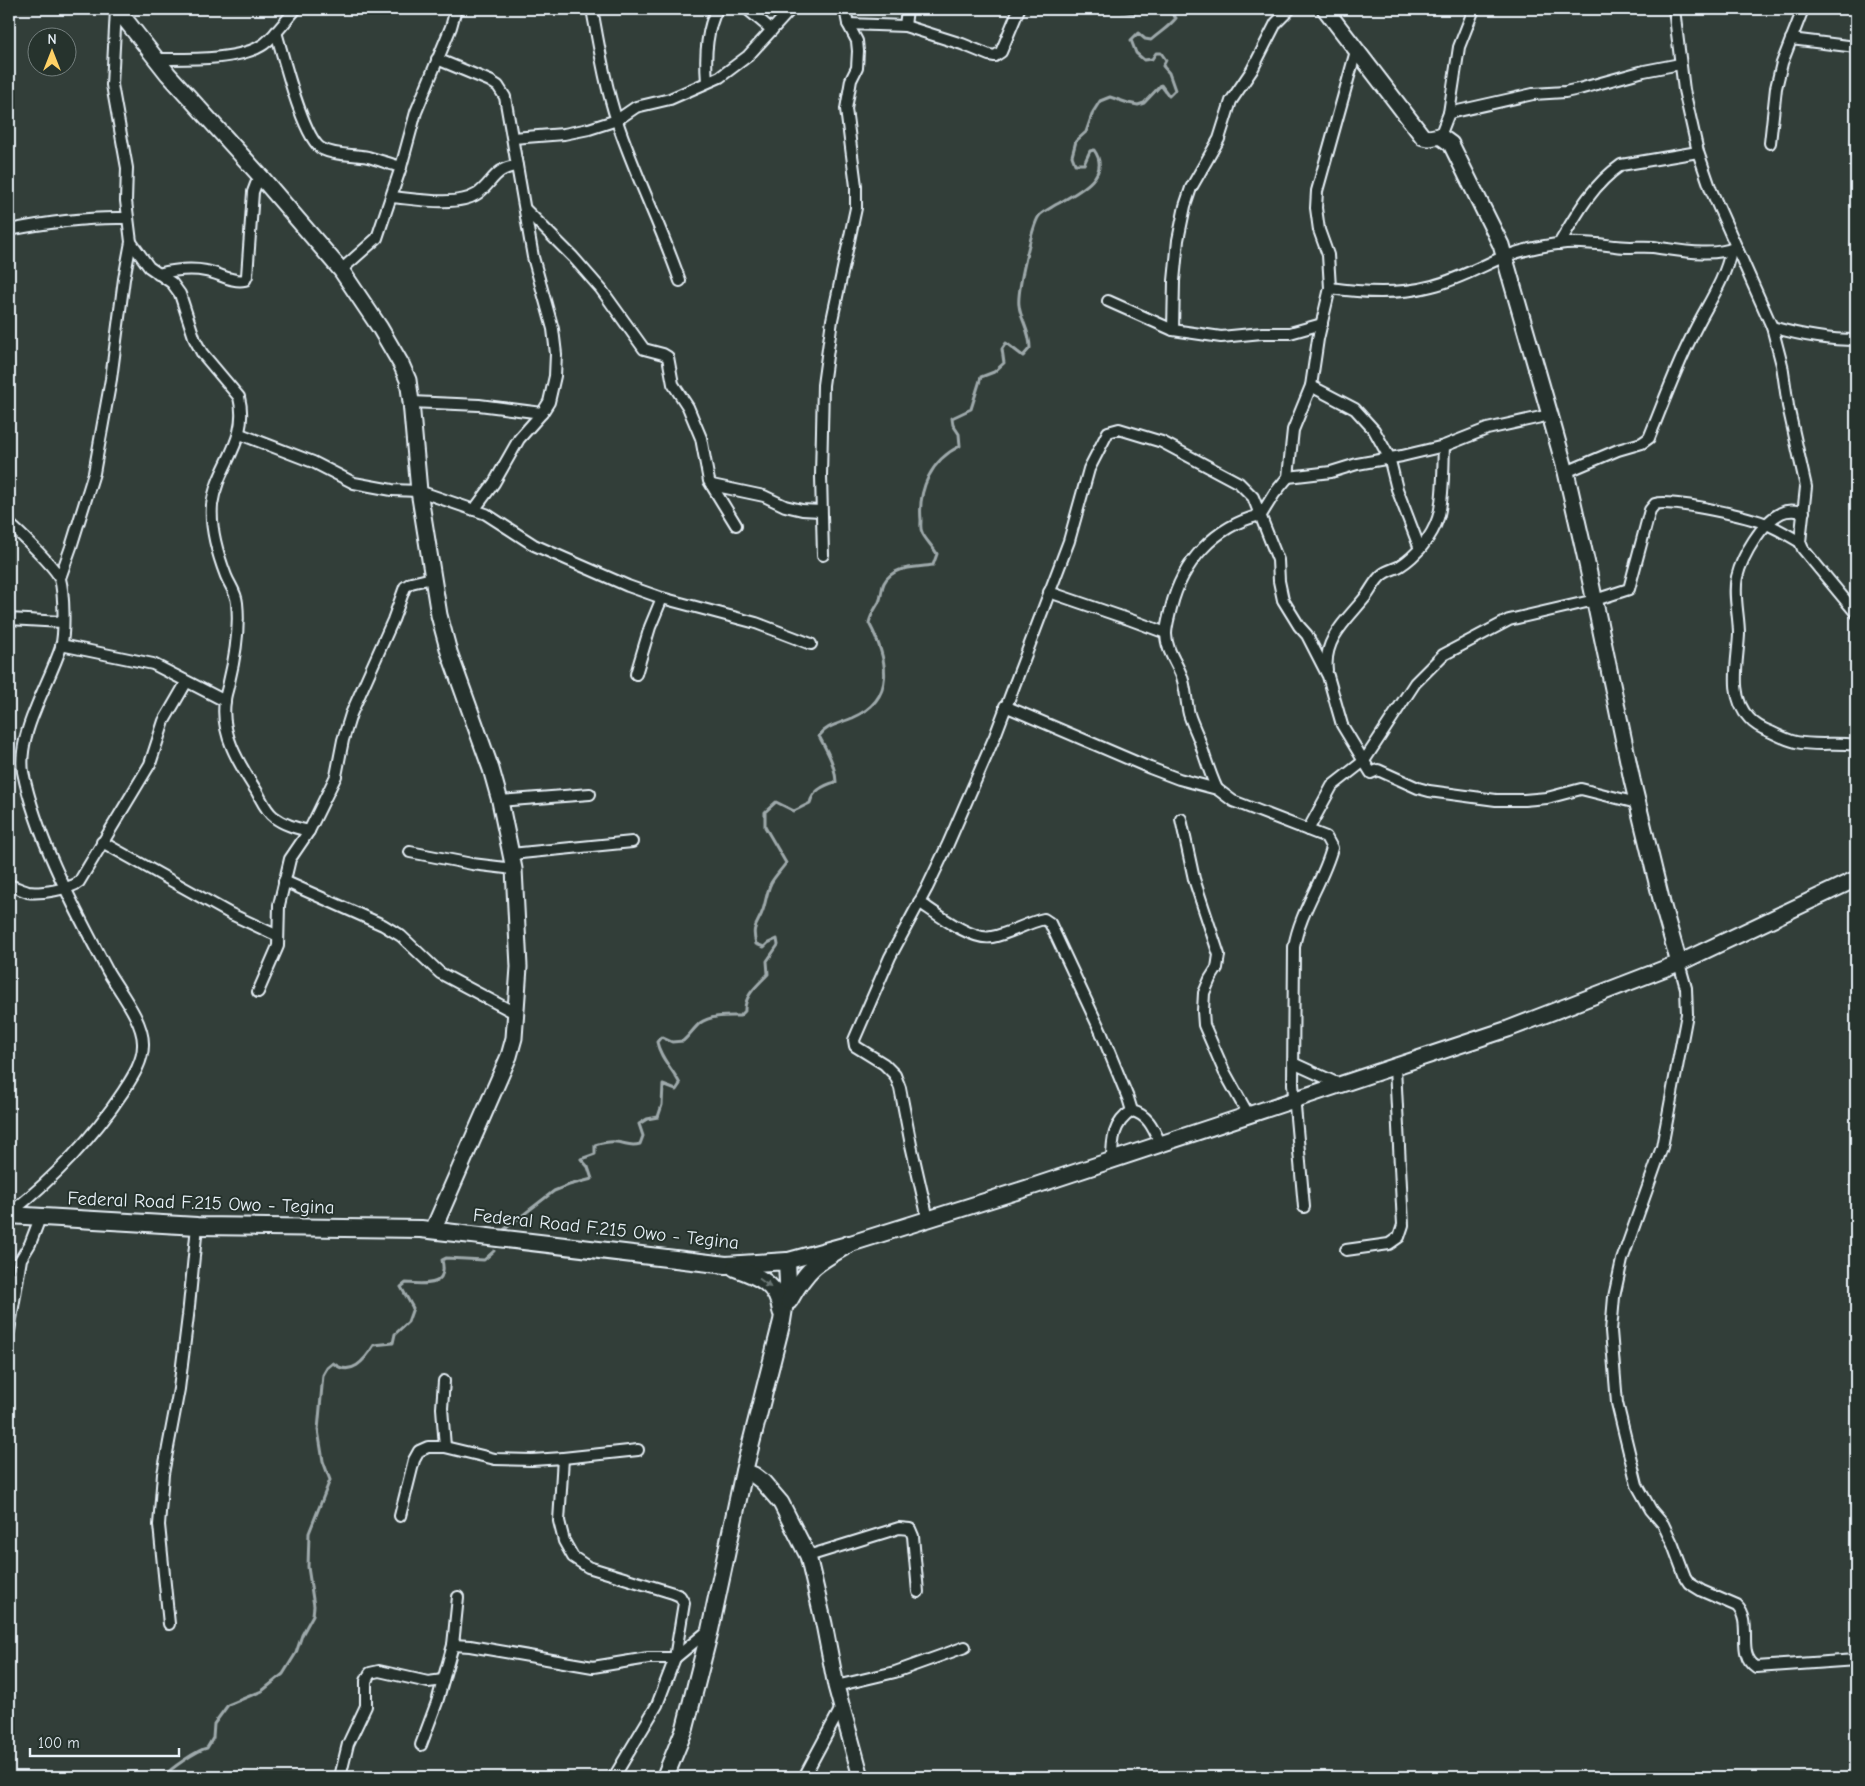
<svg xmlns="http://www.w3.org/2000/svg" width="1865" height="1786" viewBox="0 0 1865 1786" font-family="'Comic Neue',sans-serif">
	<rect width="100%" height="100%" fill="#323e39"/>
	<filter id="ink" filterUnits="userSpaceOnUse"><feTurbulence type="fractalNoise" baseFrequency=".02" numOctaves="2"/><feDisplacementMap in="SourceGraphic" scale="10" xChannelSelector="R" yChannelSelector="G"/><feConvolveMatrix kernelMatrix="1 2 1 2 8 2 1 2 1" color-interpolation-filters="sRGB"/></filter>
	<g filter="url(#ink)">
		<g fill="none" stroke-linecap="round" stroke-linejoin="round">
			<g stroke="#9ea9ab" stroke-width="3">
				<path d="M1120,9L1122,11L1134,13L1145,9"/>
				<path d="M501,1232L554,1191L569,1185L592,1179L588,1167L581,1159L595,1154V1145C602,1143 608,1141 616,1142C627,1143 629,1147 640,1144L643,1136L639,1124L647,1119L658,1117L662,1105L663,1085L676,1090L680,1084C673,1069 660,1058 657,1042L661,1037L672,1042L683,1041C689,1036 694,1028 700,1023C711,1015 727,1016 740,1016L745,1011C744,995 758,985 768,974L767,961L778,945L777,939L768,943L764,947L756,944C751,925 758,925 763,910C766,901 767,891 771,883C775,876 781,870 786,863L765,827V812L776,802L794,811L810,803C813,790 824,785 836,782C835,764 827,751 819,736C827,725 839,724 852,718C897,699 888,659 869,623C871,614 875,609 879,602C882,596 881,589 884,583C894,565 915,568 933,565L937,554C934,548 923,537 922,532C920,529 921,524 921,520C918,489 931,460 960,446L959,434L953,425L952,418L971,409L981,377L994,372L1004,363L1002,349L1006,343L1023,356L1030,348C1030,330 1020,319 1019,305C1017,292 1032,226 1039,216C1042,212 1048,210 1052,207C1072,195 1114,178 1094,150L1090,151L1084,164H1075L1072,156L1076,141L1086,132L1093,112L1100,101L1110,97L1128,103L1138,105L1144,103L1161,85L1169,96L1175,90L1169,73L1163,66L1166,60L1161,53H1156L1152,59L1144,60L1136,53L1131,40L1138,33L1145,39L1151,40C1160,32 1169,27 1176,18L1167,9"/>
				<path d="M163,1777C170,1769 197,1750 207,1748L213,1738L214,1724L228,1705L262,1691L283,1674L296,1653L302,1635L313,1615L314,1606L308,1567L309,1533L330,1480L323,1461L318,1430L323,1375L327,1368L333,1363C351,1378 365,1360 374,1345L393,1343L395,1334L408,1322L413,1308L401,1287L406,1283C424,1284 449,1288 442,1260L446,1258L484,1260L494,1251"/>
			</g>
			<defs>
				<g id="street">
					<path d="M592,9C599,46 605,85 617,121C635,175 661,226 680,281"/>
					<path d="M747,9L772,30"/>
					<path d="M1674,9L1684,90L1698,152L1711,190L1772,327L1782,365L1788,406L1806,487L1800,542L1803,549L1856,613"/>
					<path d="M848,24L905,26L962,44L989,55L995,56L1001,52L1019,9"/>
					<path d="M905,26L907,9"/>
					<path d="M276,32C283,55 303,139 322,149C336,156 353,154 368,157C379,160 390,164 401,167"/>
					<path d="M1791,39L1856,47"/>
					<path d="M156,59C185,59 240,61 264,44C276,35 286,20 296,9"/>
					<path d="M437,59L490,81L498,86L505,97L533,257L553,329L556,354L555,376L549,402L542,413L519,439L494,483L474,510"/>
					<path d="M707,82C705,58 706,31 717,9"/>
					<path d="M1449,113L1533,94L1565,92L1579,89L1644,71L1680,64"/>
					<path d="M1440,136L1449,113L1459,47L1474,9"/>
					<path d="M513,138L564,134L589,129L617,120L636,107L670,99L720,77L748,56L791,9"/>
					<path d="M1770,143L1776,88L1782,63L1803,9"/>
					<path d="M392,197C415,199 457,207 477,194C493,183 494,168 517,166"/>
					<path d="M526,210L573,257L601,289L644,349L663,354L668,357L673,384L688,407L701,438L709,481L736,525"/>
					<path d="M9,230C48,222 87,217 127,218"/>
					<path d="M131,242L149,267L172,283L180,294L195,340L202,353L239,397C250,441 217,465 212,505C210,528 218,555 226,576C230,586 236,592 237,603C240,630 235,657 229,682C228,689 225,695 225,701C220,735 240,765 257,792C262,801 266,811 274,817C284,825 297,828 309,831"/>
					<path d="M1559,244C1576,215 1592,185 1621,165L1698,152"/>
					<path d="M341,270L377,238L401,167L416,112L451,27L456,9"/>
					<path d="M158,274C174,270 190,268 206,271C219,273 232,283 245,280L247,276L253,192L256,184L262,178"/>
					<path d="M1330,288C1364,293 1399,295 1432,286C1457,280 1480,267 1503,257C1522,250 1546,245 1566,243C1583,242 1598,244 1615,246C1628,248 1641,246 1653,247C1677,250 1713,258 1736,247"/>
					<path d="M1108,301L1173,330L1221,337L1262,333H1290L1322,324"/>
					<path d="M1772,327C1800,335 1827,340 1856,340"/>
					<path d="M1173,330L1174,281L1178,240L1185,206L1191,188L1219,139L1231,101L1252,70L1276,23L1290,9"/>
					<path d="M1311,386L1355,409L1374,430L1389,457L1397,489L1420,549"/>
					<path d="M411,402L479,405L542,413"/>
					<path d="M240,434L313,462L354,483L392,490L419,491L486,514L534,545L628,586L662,598L756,623L811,644"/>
					<path d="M1566,472L1618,450L1642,443L1649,438C1663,404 1675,370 1691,338C1704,309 1725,282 1731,250"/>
					<path d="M1288,477L1331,472L1357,464L1402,456L1444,446L1487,429L1550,415"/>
					<path d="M712,485L764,496L785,506L802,510L821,511"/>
					<path d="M1804,512C1796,511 1789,509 1781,513C1762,522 1742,556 1737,577C1733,595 1739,615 1739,634C1738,661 1728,696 1749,718C1754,724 1763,729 1771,732C1779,736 1787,740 1796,742C1816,746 1836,742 1856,745"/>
					<path d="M9,524C19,532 57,569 60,579C64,593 65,633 61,647C54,668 43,689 35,710C27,729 20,751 23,772C37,840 75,909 107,970C119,991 144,1021 143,1045C143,1062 132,1078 123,1092C92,1139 53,1179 9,1214"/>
					<path d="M823,555L821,476L823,385L832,320L856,208V186L846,109L851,80L857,68L858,51L857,41L848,24L845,9"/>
					<path d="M60,578L71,547L94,473L111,379L124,279L131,242L126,201L127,168L112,85L116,9"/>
					<path d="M1049,592L1131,620L1166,633"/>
					<path d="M9,619L62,622"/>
					<path d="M61,645L153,664L225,701"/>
					<path d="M1327,670C1323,638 1349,618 1367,595C1372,588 1376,579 1383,574C1388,570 1395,569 1400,566C1416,556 1432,537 1438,518C1444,499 1443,466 1444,446"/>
					<path d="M636,674L650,627L662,598"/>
					<path d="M1005,706L1150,768L1179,779L1217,789L1233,801L1326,837L1332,848C1323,882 1300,911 1294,947L1293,1084L1304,1207"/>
					<path d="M1217,789C1210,774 1205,758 1200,742C1197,733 1192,724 1189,714C1186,702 1186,689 1182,677C1177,663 1166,650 1166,634C1166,626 1169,617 1171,608C1182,563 1214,526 1261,515L1274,494L1288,477L1293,430L1311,386L1318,339L1330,288L1328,255L1319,230L1316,208L1317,191L1356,51"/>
					<path d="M500,801L590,794"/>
					<path d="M1181,819L1194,879L1219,955L1217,968L1210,979L1204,993L1203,1011L1204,1025L1224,1071L1249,1116"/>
					<path d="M1308,830L1332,786L1364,761L1415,683L1443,655L1509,620L1595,600L1629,589L1650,510L1655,504C1672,499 1751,517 1769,525C1780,530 1790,536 1800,542"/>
					<path d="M102,842L231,914L278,936"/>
					<path d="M410,852L472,864L514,869"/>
					<path d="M511,854L632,842"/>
					<path d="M284,881L383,925L401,936L440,973L517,1014"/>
					<path d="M9,885C15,887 22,890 28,892C39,894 71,889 79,882L150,764L164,721L186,683"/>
					<path d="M919,902C936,913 971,941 992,937C1009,934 1026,923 1044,919L1050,923L1101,1032L1128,1098L1132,1111"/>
					<path d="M1679,963L1686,988L1687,1014L1662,1147L1622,1260L1614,1297L1611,1331L1617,1403L1637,1485L1651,1510L1663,1524L1673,1545L1685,1577L1689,1583L1702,1591L1737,1606C1754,1624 1735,1653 1756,1667L1856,1660"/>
					<path d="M258,992L278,946L279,905L290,859L309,831L336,776L343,740L351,714L393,620L405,587L411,583L432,578"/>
					<path d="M1293,1063L1339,1084"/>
					<path d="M1112,1161C1112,1140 1113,1123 1132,1111C1149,1115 1154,1130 1161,1145"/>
					<path d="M928,1219L911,1145L900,1088L895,1075L884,1064L855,1046L854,1040L890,957L927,888L948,844L995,736L1069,541L1089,469L1108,432L1119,429L1162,442L1239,483L1253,497L1278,560L1279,581L1283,600L1299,626L1307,635L1328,676L1342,725L1371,773L1378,770L1418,788L1429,791L1496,800H1524L1547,798L1581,789L1637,803"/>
					<path d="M1346,1250L1389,1244L1399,1237L1403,1225L1395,1068"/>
					<path d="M9,1331L21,1259L30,1244L40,1218"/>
					<path d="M444,1381L442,1408L445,1447"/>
					<path d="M563,1458L559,1521L564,1541L573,1557L588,1567L673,1593L680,1596L684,1603L675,1658L657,1705L614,1777"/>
					<path d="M400,1516L414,1460L419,1451L428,1447H445L495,1459L532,1460L563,1458L638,1450"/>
					<path d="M808,1556L899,1528L910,1529L913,1536L918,1592"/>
					<path d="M169,1624L159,1525L163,1474L179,1389L188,1316L197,1226"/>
					<path d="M453,1645L470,1646L593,1667L648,1658H675L709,1630"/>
					<path d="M836,1686L895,1672L965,1647"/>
					<path d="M421,1745L437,1702L453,1645L458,1597"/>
					<path d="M340,1777L348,1744L366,1706V1681L370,1673L379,1671L428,1682L443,1680"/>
					<path d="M804,1777L842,1706"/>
				</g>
				<g id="secondary">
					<path d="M117,9L168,74L262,178L341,270L380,328L401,364L408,380L411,402L419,491L439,615L449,652L491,769L500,801L514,869L519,967L514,1038L509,1056L433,1230"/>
					<path d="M1325,9L1423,137L1429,138L1440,136L1451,144L1501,245L1550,415L1566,472L1587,564L1632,780L1662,903L1679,963"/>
					<path d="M787,1261L849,1244L1034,1186L1508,1029L1679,963L1856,879"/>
					<path d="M744,1471L754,1475L763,1482L781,1503L808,1556L824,1624L836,1686L861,1777"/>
				</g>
				<g id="primary">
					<path d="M9,1215L197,1226L421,1229L726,1265L787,1261L788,1283L782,1321L744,1471L710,1630L685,1728L665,1777"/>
					<path d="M735,1268C758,1276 778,1284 781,1311"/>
					<path d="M789,1301C807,1268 817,1262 849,1244"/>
				</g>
			</defs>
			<use href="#street" stroke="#e8f1f8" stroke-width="14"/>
			<use href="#secondary" stroke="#e8f1f8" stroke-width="19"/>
			<use href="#primary" stroke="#e8f1f8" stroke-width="20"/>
			<use href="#street" stroke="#26332d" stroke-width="10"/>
			<use href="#secondary" stroke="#26332d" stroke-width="15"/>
			<use href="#primary" stroke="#26332d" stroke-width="16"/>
		</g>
		<defs><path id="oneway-solid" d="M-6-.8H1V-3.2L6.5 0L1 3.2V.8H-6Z" transform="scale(1.25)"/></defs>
		<use fill="#6a7674" href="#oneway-solid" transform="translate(765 1283) rotate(37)"/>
	</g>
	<g text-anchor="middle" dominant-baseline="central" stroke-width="4" stroke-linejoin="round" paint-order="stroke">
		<g font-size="19" fill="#e8f1f8" stroke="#26332d">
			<text transform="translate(201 1203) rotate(2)">Federal Road F.215 Owo - Tegina</text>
			<text transform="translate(606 1229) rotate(6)">Federal Road F.215 Owo - Tegina</text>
		</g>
	</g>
	<rect width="1865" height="1786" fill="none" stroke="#26332d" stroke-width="30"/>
	<rect x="15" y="15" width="1835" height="1756" fill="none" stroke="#e8f1f8" stroke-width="2" filter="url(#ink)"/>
	<g transform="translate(52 52)"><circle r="24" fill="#26332d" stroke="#747f7e"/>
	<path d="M0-4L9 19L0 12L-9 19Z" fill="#ffd166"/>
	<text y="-8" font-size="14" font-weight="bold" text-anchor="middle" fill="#e8f1f8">N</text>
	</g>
	<path d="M30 1748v8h149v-8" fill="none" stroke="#e8f1f8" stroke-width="2.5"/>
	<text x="38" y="1748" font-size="15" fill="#e8f1f8" stroke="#26332d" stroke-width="4" paint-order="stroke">100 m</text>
</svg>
